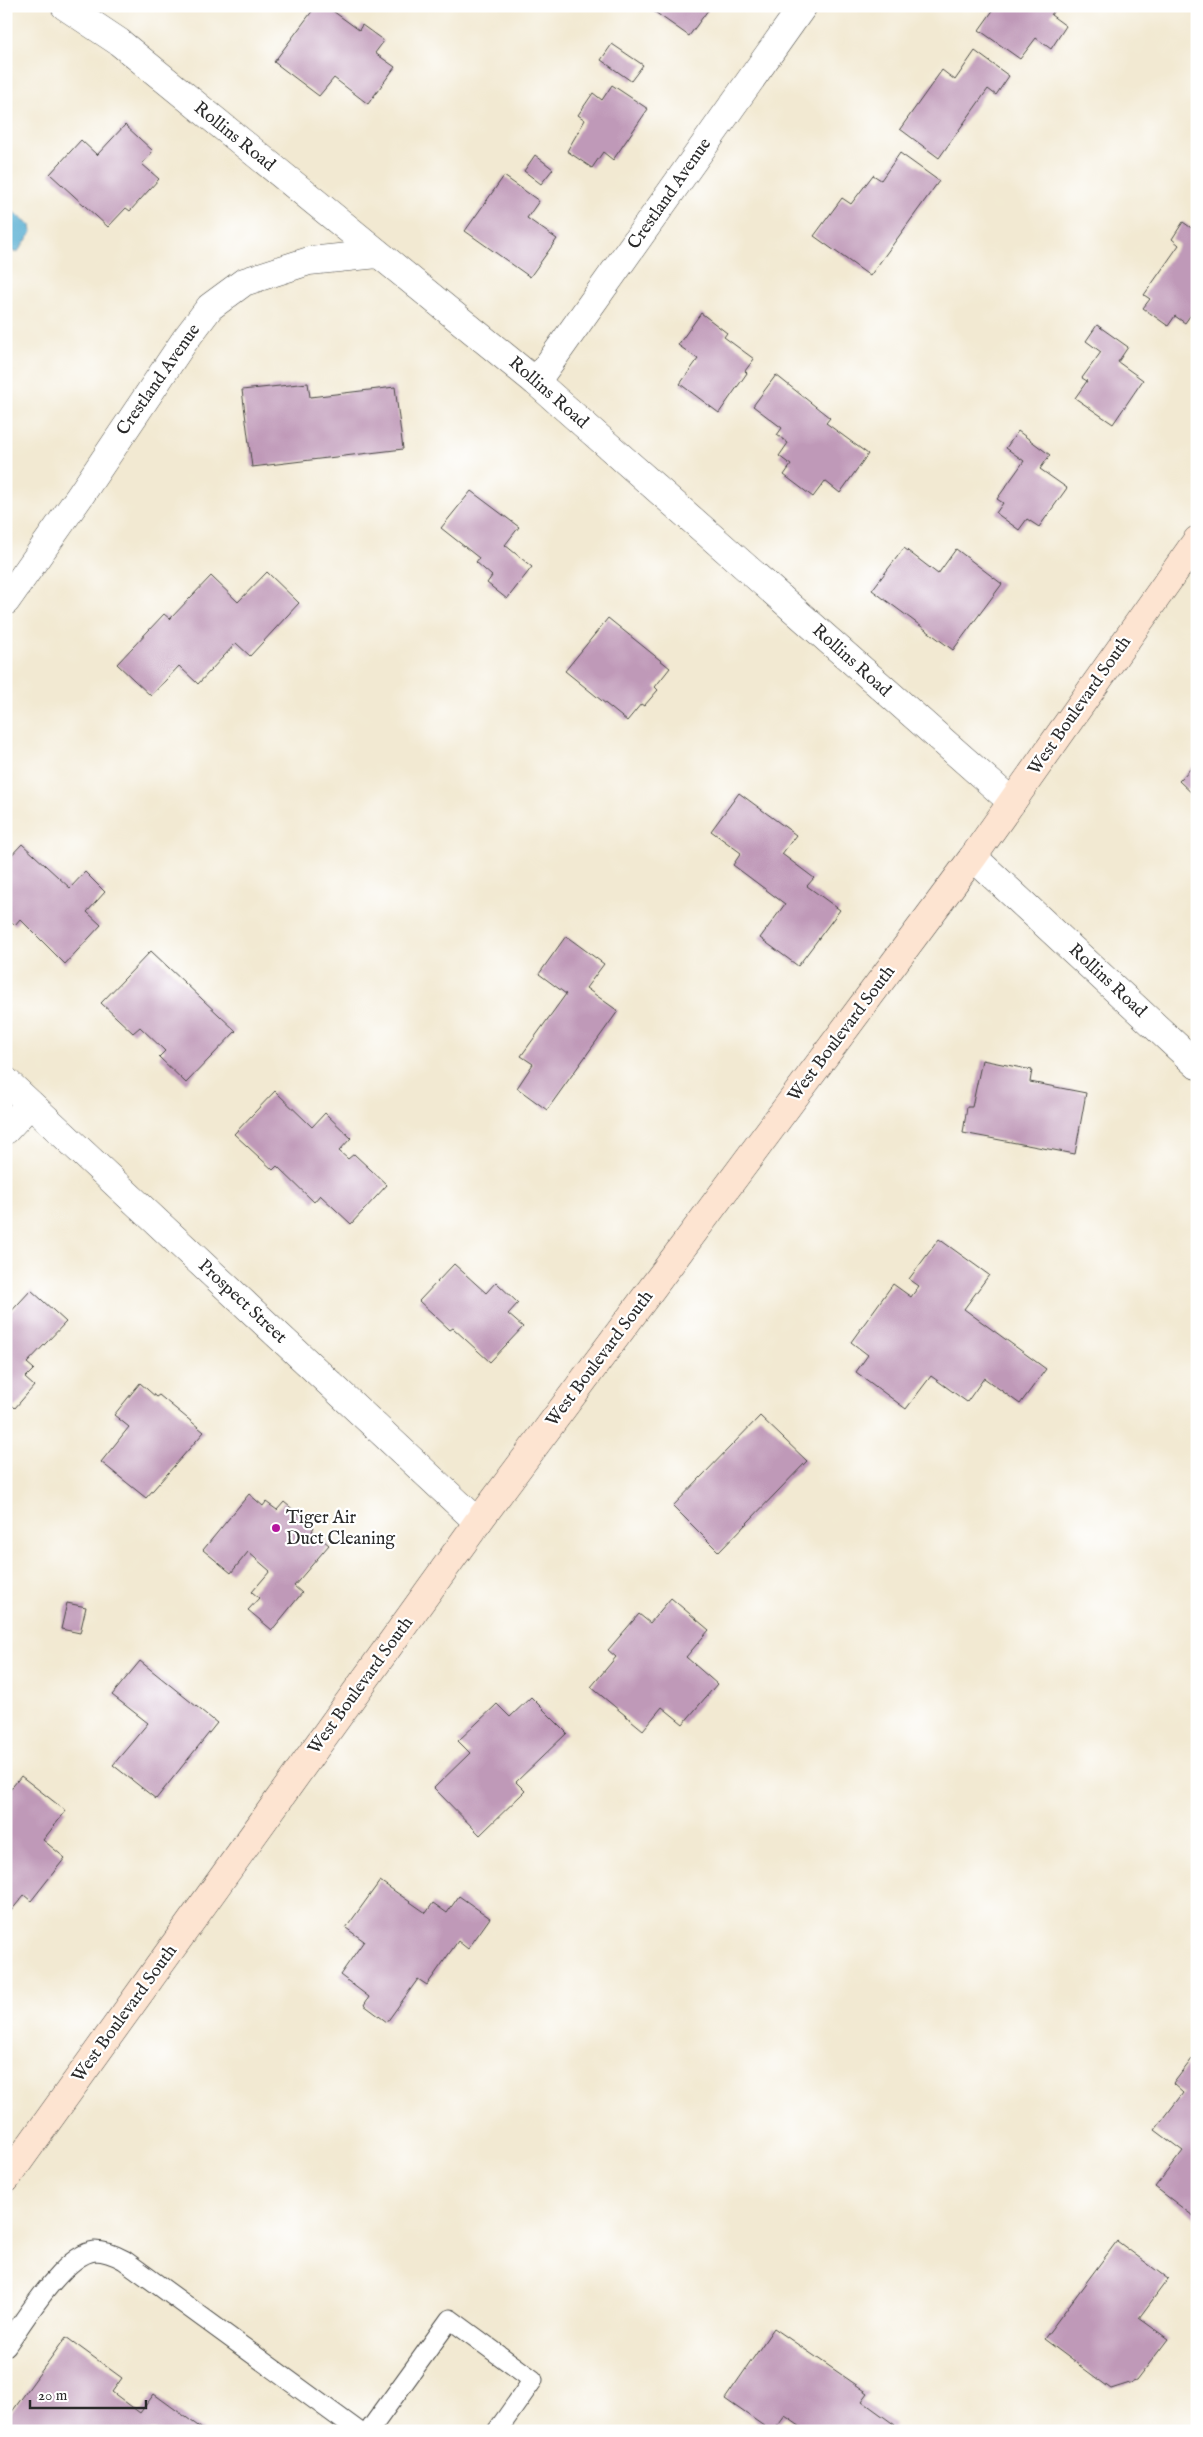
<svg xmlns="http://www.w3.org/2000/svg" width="1203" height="2437" viewBox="0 0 1203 2437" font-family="'IM FELL English',serif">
	<rect width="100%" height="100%" fill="#fff"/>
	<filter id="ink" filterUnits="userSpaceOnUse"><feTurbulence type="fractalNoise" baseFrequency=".02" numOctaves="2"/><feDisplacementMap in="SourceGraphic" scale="10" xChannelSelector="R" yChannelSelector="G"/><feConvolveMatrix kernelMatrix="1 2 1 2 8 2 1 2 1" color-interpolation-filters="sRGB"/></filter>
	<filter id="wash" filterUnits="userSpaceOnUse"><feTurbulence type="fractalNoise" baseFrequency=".0096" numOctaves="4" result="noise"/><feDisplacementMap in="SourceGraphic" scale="20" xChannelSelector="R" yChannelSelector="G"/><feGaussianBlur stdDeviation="1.12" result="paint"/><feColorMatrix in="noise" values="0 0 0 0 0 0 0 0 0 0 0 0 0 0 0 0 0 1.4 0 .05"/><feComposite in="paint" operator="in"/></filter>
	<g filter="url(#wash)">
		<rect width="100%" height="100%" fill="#f2e9d2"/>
		<path fill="#52acd0" stroke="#3e6c7e" d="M6,207L31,225L32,232L17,253L6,249Z"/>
		<g id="blocks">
			<g fill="#bf99b8">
				<path d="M316,6H326L359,30L362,25L384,41L375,53L395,67L368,104L334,78L319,96L274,62Z"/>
				<path d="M654,6H711L689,36L652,10Z"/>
				<path d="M990,6H1057L1051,15L1066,26L1051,49L1036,38L1020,59L979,30L994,9Z"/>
				<path d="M612,44L643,65L631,81L601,60Z"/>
				<path d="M975,51L1009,76L996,95L988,89L939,158L900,129L942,70L955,80Z"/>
				<path d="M612,85L648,109L613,160L603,152L592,168L567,151L585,120L578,115L593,93L602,100Z"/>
				<path d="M125,125L153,151L142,164L159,179L130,211L126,208L108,227L50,174L81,140L97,155Z"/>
				<path d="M900,153L939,181L870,276L814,236L842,198L851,204L873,175L881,180Z"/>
				<path d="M535,155L553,169L541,184L524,171Z"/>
				<path d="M504,176L539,201L527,218L557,239L530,277L465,231Z"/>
				<path d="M1183,222L1197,232V306L1185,323L1175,316L1168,326L1143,308L1150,299L1144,295L1179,245L1172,239Z"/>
				<path d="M701,313L727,333L724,337L754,359L745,371L747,373L719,413L680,384L698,359L678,345Z"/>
				<path d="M1097,325L1128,347L1118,362L1143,380L1113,424L1075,398L1087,381L1082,378L1101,352L1086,341Z"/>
				<path d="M776,375L830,418L826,423L868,454L840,493L825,481L813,497L784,475L791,465L779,456L788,443L777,435L782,428L753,406Z"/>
				<path d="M308,383L310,397L395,387L403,449L252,467L242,390Z"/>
				<path d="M1018,431L1050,455L1040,469L1067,488L1039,527L1027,519L1019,530L996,513L1003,503L997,499L1024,461L1006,448Z"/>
				<path d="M471,491L519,527L505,545L532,567L507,599L487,583L492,576L476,562L479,558L441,528Z"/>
				<path d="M904,548L938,574L956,549L1002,584L953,650L872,590Z"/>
				<path d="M267,572L299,603L250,656L236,643L198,684L179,666L151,696L117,664L164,614L170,619L211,576L238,602Z"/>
				<path d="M608,618L670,668L655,687L658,690L644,706L641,704L627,721L565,671Z"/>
				<path d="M1197,762V798L1179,781Z"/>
				<path d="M739,793L796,835L782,854L814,878L807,886L840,910L798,966L760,938L785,904L733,865L741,853L711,831Z"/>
				<path d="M22,844L70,888L85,872L105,892L87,912L101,925L65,964L20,919L15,925L6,917V861Z"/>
				<path d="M566,936L604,964L586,988L618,1011L547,1110L517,1088L533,1064L521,1056L566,994L539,974Z"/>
				<path d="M151,951L236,1031L186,1083L159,1057L165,1051L140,1027L133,1033L101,1003Z"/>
				<path d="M982,1060L1032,1070L1030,1082L1086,1093L1075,1154L963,1133L967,1107H972Z"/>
				<path d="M275,1091L312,1127L325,1113L351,1138L339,1151L348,1159L354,1154L387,1185L351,1224L320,1195L314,1202L277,1166L273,1170L234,1134Z"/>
				<path d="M939,1239L989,1275L964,1309L1046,1369L1020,1404L984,1378L967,1402L931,1376L906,1409L856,1372L868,1355L851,1342L893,1284L911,1297L919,1286L909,1279Z"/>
				<path d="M454,1264L486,1293L496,1282L518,1303L508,1314L523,1327L490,1362L453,1328L450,1330L419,1301Z"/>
				<path d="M31,1290L66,1322L27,1363L34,1369L25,1378L34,1386L15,1408L6,1399V1317Z"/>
				<path d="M140,1383L156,1397L159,1395L204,1432L146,1498L101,1462L129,1427L114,1415Z"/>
				<path d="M760,1416L807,1461L719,1552L673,1506Z"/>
				<path d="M249,1494L263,1506L266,1502L277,1510L284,1502L314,1527L312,1531L329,1545L294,1586L302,1593L272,1630L248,1610L259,1598L252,1592L270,1571L248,1552L231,1573L203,1550Z"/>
				<path d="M671,1598L709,1630L686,1657L717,1684L683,1724L662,1707L643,1730L591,1687L616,1657L608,1650L639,1614L650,1623Z"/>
				<path d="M67,1603L86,1607L80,1633L61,1629Z"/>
				<path d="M140,1661L217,1723L156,1799L113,1765L148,1723L112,1695Z"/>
				<path d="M531,1697L567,1733L516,1782L525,1791L480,1835L434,1788L470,1753L458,1741L497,1704L510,1717Z"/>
				<path d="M21,1776L66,1811L43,1840L65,1858L31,1901L24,1895L11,1911L6,1907V1795Z"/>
				<path d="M380,1881L426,1913L433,1903L447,1913L459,1896L490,1918L468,1949L458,1941L427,1985L418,1979L387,2022L364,2005L369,1997L340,1975L364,1941L346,1928Z"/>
				<path d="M1192,2059L1197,2063V2219L1155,2187L1183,2151L1155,2130L1183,2093L1173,2084Z"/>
				<path d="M1117,2241L1168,2279L1139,2318L1168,2339L1136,2381L1111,2389L1044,2339Z"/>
				<path d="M774,2328L868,2393L862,2401L895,2425L891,2431H807L785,2416L774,2431H771L725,2399Z"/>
				<path d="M66,2337L122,2378L112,2392L140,2413L154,2394L205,2431H6V2420Z"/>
			</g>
		</g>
	</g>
	<g filter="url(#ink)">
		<use href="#blocks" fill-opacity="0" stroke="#494844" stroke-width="1"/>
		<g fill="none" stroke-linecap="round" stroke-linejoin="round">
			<defs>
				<g id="service">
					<path d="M6,2346C24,2321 64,2254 95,2251C106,2251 115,2255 124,2260L358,2431"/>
					<path d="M369,2431L450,2319L533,2380L497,2431"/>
				</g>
				<g id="minor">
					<path d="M65,6L119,42L536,382L1012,802"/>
					<path d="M536,382L803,6"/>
					<path d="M6,601L80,496L185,340L210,307L244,282L309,261L378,254"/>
					<path d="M973,857L1197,1065"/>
					<path d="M6,1081L478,1522"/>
					<path d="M6,1130L30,1104"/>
				</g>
				<path id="secondary" d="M6,2179L478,1522L973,857L1197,540"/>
			</defs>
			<use href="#service" stroke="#494844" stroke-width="21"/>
			<use href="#minor" stroke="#494844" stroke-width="29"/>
			<use href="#secondary" stroke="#494844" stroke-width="29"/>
			<use href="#service" stroke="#fff" stroke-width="19"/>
			<use href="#minor" stroke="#fff" stroke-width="28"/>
			<use href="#secondary" stroke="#fde4d1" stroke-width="28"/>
		</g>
	</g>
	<circle fill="#b5179e" stroke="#fff" stroke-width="2" cx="276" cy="1528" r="5"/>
	<g text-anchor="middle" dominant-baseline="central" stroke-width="4.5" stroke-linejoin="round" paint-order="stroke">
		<g font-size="18" fill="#2b2b2b" stroke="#fff">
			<text transform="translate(234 137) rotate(39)">Rollins Road</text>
			<text transform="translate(670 194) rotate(-55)">Crestland Avenue</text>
			<text transform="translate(159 380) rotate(-55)">Crestland Avenue</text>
			<text transform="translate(548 393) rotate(41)">Rollins Road</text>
			<text transform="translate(851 661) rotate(42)">Rollins Road</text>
			<text transform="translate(1080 706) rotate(-55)">West Boulevard South</text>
			<text transform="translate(1107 981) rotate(43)">Rollins Road</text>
			<text transform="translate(842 1034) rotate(-53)">West Boulevard South</text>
			<text transform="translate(242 1302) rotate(43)">Prospect Street</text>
			<text transform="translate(600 1359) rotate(-53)">West Boulevard South</text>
			<text transform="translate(361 1686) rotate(-54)">West Boulevard South</text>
			<text transform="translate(125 2014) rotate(-54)">West Boulevard South</text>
		</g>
		<g font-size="18" fill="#2b2b2b" stroke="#fff" text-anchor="start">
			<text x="286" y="1518">Tiger Air<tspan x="286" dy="21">Duct Cleaning</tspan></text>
		</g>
	</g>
	<rect width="1203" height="2437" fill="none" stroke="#fff" stroke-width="25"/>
	<path d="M30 2400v8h116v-8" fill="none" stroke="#2b2b2b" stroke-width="2.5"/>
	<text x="38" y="2400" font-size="15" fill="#2b2b2b" stroke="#ffffff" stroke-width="4" paint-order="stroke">20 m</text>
</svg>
